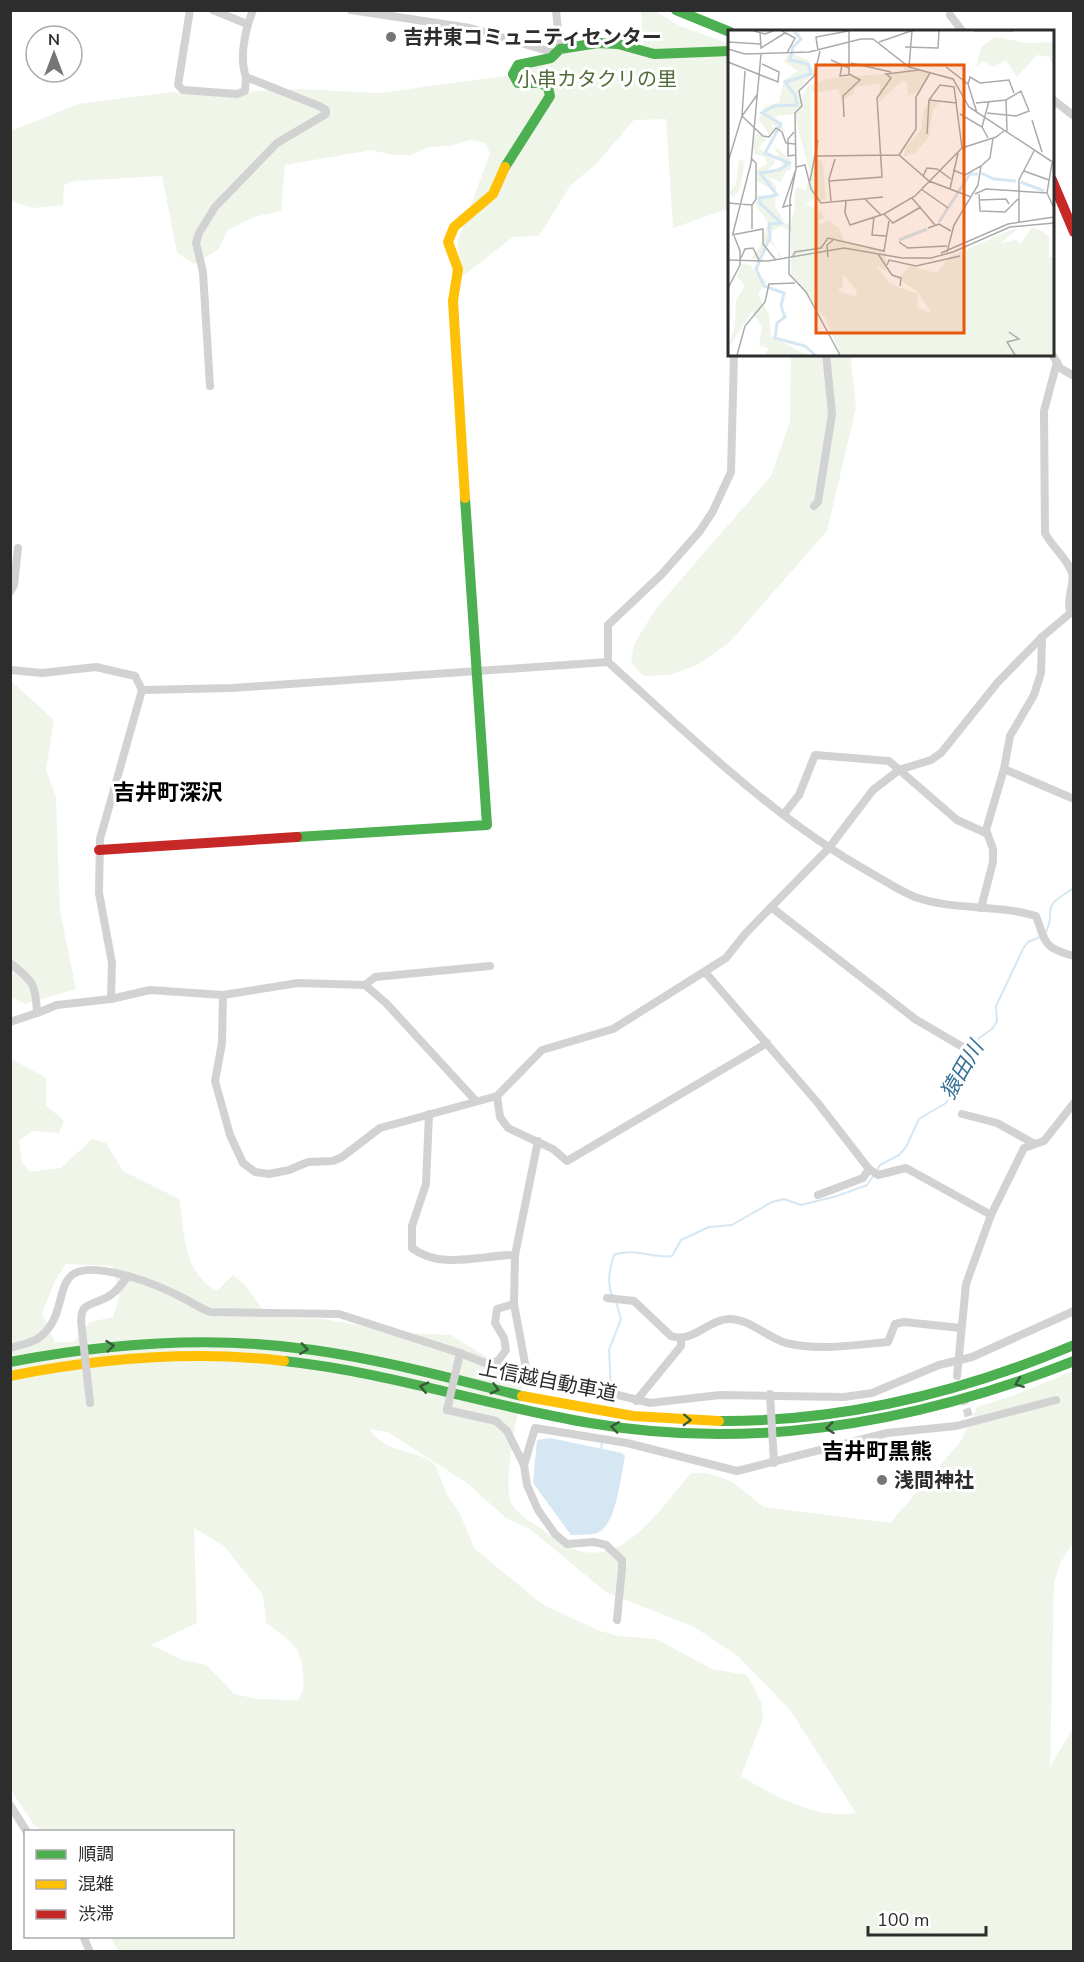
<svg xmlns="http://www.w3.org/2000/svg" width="1084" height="1962" viewBox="0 0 1084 1962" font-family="'Nunito Sans','Noto Sans JP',sans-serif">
	<rect width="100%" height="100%" fill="#fff"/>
	<g fill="#f0f5ea" fill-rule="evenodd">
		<path d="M641,11H655L680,26L730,44V49H643Z"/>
		<path d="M597,46L730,54V208L673,228L666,119L634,120L598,162L570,186L539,236L513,237L463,276L457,243L490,153L485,143L470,140L450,146L428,147L412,155H392L372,150L285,165L281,211L254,217L228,230L218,250L194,264L177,253L162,176L76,181L64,185L63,205L33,208L11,201V131L79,104L172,92L239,98L253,91L298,89L379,93L519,74C533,57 576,50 597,46Z"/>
		<path d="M791,354H853L851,361L856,408L827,531L728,644L697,665L670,675L643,676L631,662L634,644L657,607L771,476L790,421Z"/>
		<path d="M10,680L54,720L46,770L56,797L60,911L76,989L25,1004L10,996Z"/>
		<path d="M10,1058L46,1078V1105L64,1121L59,1133L33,1131L19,1141L22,1163L30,1172L61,1168L92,1139L106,1143L123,1171L179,1199C185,1233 183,1273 217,1291L233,1275L246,1286L268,1317L322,1319L404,1333L451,1335L488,1358L512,1368L524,1380C520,1406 502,1481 511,1503C517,1515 535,1524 546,1532C612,1587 650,1520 691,1473H707L731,1481L764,1507L890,1523L961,1441L977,1407L1015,1395L1073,1371V1543L1061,1562L1054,1582L1050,1767L1073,1728V1951H118L111,1937L232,1936V1832L43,1831L34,1825L11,1790ZM66,1264L113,1266L119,1297L113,1317L90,1322L74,1342H55L42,1313L55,1281ZM369,1429L388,1432L468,1484L506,1518L530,1529L606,1592L694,1627L739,1657L790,1710L856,1813C814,1819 776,1797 741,1776L763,1719L761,1702L747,1675L712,1669L656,1639L619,1636L600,1631L542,1604L475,1549L459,1512L447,1495L436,1466L426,1458L388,1446L378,1439ZM194,1528L224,1546L263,1595L266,1623C288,1640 301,1644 303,1673C304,1684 304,1690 298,1700L257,1699L234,1694L207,1665L183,1660L151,1645L197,1623Z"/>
	</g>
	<path fill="#d5e7f2" d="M550,1438L622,1453L625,1456C621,1475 617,1522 599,1532C592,1536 579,1534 571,1535L533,1483L537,1440Z"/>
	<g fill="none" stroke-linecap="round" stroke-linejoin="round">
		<g stroke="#d5e7f2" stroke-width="2">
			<path d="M1045,934C1059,908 1035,911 1074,888"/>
			<path d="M877,1170L880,1165L899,1155L906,1147L919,1119L946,1103L974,1058L978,1039L993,1028L997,1021L996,1006L1023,949L1028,942L1040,937"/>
			<path d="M613,1297C606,1283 610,1268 614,1255C633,1247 653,1259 672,1256L681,1240L709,1227L732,1225L772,1202L784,1199L801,1205L837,1196L867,1185L874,1175"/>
			<path d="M611,1390L609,1350L621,1319L616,1302"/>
			<path d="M601,1450L602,1441"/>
		</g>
		<path stroke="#d5d5d5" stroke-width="8" stroke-dasharray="8 4" stroke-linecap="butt" d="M963,1397L970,1420"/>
		<g stroke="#d2d2d2" stroke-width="8">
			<path d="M190,10L178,85L183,90L237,94L245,91L246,77"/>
			<path d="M213,10L247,24"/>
			<path d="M351,10L470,28L555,53"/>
			<path d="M556,10L560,49"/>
			<path d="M950,15L963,32"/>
			<path d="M1052,99L1074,116"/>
			<path d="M1052,354L1060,368L1074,376"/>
			<path d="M1057,362L1044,411L1045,533C1052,547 1068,559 1072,573C1075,585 1066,598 1070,611"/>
			<path d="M210,386L203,272L196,243L199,233L215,207L277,143L326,114V110L319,106L246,77C239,57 245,30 253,10"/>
			<path d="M814,506L818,502L832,414L826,354"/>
			<path d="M10,592L14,585L18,548"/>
			<path d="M608,662V625L662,574L700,531L713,511L731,472L734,354"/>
			<path d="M10,670L42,673L96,667L135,676L142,690L100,839L99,893L112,963L111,999"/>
			<path d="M142,690L232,688L608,662C689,735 775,820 871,873C885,881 900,891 915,897C954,911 997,904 1036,916C1046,943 1043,948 1074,956"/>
			<path d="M1004,769L1074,799"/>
			<path d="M784,814L799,795L815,755L889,761L957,820L986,833"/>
			<path d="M771,907L915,1019L966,1049"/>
			<path d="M981,908L993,862V849L986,830L1004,769L1010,736L1034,695L1041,673L1042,637"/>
			<path d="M10,963C33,981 36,984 37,1013L57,1005L111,999L150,990L223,995L298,983L365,985L386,1003L475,1100"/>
			<path d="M705,972L817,1102L869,1169L878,1175L906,1168L991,1215"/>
			<path d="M365,985L375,977L490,966"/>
			<path d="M223,995L222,1043L215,1081L230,1135L243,1163L255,1172L269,1174L289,1170L308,1162L333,1161L342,1157L380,1128L497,1096L542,1050L613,1029L726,958L745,934L828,849L873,790L899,770L931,760L941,753L998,682L1042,637L1074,610"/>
			<path d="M10,1022L37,1013"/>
			<path d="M497,1096L500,1117L508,1128L553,1149L567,1161L767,1043"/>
			<path d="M429,1114L426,1184L412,1226V1248C440,1270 481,1255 515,1255"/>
			<path d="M962,1114L997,1123L1033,1143"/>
			<path d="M538,1141L515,1255L514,1304L527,1374L540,1381L606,1392L650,1403L720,1395L844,1397L872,1393L939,1365L972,1357L1074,1311"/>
			<path d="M818,1195L863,1178L869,1169"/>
			<path d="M607,1298L634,1301L671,1336C693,1344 709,1318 731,1319C751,1320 768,1338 786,1343C819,1351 855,1345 888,1342L895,1324L904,1322L961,1328"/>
			<path d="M82,1330C77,1298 93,1308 112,1294C118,1290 123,1282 128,1276"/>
			<path d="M10,1348C20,1345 33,1343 40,1337C78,1307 38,1251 128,1276C146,1281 166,1289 183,1298C194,1303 200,1309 211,1312L339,1314L460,1353L485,1363L498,1361L506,1350L504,1338L495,1323L497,1309L514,1304"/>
			<path d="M957,1376L966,1284L991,1215L1024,1148L1044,1141L1074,1103"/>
			<path d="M636,1401L681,1346V1338"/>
			<path d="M447,1410L496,1421L507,1431L524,1465L527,1485L538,1510L555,1534L567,1544L594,1542L606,1545L622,1560V1568L617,1620"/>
			<path d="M524,1465L535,1428L627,1443L737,1471L887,1433L956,1426L1056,1400"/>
			<path d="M10,1805L27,1832"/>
			<path d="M83,1936L90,1952"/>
		</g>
		<g stroke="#4caf50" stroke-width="10">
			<path d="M676,10L730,32"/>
			<path d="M505,167L550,96L548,87L540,83H518L513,74L518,65L551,58L560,49L598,43L618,44L654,54L730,51"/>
			<path d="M297,837L487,825L465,498"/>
			<path d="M284,1361C388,1372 488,1406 590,1423C756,1452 919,1422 1074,1361"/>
			<path d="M10,1362C110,1343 211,1335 313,1350C384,1360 453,1379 522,1396"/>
			<path d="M719,1421C843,1422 960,1393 1074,1345"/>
		</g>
		<g stroke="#ffc107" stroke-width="10">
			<path d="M465,498L453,301L458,269L448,242L454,227L493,194L505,167"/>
			<path d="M10,1376C101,1358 192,1350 284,1361"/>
			<path d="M522,1396L633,1416L719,1421"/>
		</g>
		<g stroke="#c62828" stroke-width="10">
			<path d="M1052,180L1074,232"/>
			<path d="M99,850L297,837"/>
		</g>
		<g stroke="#d2d2d2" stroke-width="8">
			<path d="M82,1330L90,1403"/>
			<path d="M770,1394L774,1463"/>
			<path d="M447,1410L460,1353"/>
		</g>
	</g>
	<defs><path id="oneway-chevron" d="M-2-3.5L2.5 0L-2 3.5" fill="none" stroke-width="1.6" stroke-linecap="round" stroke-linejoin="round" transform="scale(1.5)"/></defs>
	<g stroke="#385a39">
		<use href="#oneway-chevron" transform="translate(110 1346) rotate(-6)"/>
		<use href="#oneway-chevron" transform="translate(304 1349) rotate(8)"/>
		<use href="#oneway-chevron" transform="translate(1019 1383) rotate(159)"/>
		<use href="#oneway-chevron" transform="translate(424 1387) rotate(-167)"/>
		<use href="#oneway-chevron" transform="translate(495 1389) rotate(14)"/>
		<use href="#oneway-chevron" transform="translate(687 1420) rotate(2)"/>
		<use href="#oneway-chevron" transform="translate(615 1427) rotate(-172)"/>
		<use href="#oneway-chevron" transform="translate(830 1428) rotate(174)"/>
	</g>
	<g fill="#767676" stroke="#fff" stroke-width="2">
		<circle cx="391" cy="37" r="6"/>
		<circle cx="882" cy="1480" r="6"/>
	</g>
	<g text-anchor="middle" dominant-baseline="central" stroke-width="6" stroke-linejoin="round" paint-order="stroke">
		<g font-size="20" font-weight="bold" fill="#2d2d2d" stroke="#fff" text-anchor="start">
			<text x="403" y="37">吉井東コミュニティセンター</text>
			<text x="894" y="1480">浅間神社</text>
		</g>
		<g font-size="20" fill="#506b37" stroke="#fff">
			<text x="597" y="79">小串カタクリの里</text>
		</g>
		<g font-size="20" fill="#2d2d2d" stroke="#fff">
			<text transform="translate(548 1381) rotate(11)">上信越自動車道</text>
		</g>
		<g font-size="21" font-style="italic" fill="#357094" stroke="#fff">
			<text transform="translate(962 1070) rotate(-60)">猿田川</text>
		</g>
		<g font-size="22" font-weight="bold" fill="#000" stroke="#fff">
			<text x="168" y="793">吉井町深沢</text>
			<text x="877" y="1452">吉井町黒熊</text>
		</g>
	</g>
	<g transform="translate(728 30)">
		<rect width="326" height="326" fill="#fff"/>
		<path d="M267,7L299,13L325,12V35L321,27L309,25L289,47L278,30L265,37L255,31L248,37L253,17ZM65,24L80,30L86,41L70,61L73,69L80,56L98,49L176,42L175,34L202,43L190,62L180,66L179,51H174L151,72L152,54L127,57L126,63L114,71L110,59L83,63L84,124L95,133L98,170L85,169L78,174L94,182L96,188L90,191L92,195L100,190L112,199L116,211L158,222V240L171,247L182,236L209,243L221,227L280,201L291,198L273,213L288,210L292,214L304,197L314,201L321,207V227H325V325H113L97,288L63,246V202L53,196L44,201V211L54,227H50V220L39,210L34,229H23L35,212L40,192L27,175L30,165L40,167L48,162L27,150L28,140L39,134L37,127L27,124L24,110L30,103L39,109L30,118L45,126L47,133L39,141L55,136L46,116L63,130V139L58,141L53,152L40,147L48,156L47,176L57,193L62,194L66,181L67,160L70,157L78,160L82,142L66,84L47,86L58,102L42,93L46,99L41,105L31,90L36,77L51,72L56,50L70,41L56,32L59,25ZM148,235L189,261L204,283L189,278L190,264L162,254ZM115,244L129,261L128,267L109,260L115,257ZM202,70L212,72L205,80L201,107L187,123L176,127L177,118L193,100L196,78ZM11,129L17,132L12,159L5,168L2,162L8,154ZM14,234L23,235L28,244L39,251L30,264L41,284L43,306L78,325H36L41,318L31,316L34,298L24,281L0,319L7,296L8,270L17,256L9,246Z" fill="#f0f5ea" fill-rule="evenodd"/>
		<path fill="none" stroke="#d5e7f2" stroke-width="3" d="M66,1L73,9L65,17L62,30L80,34L83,44L57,52L67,65L69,75L46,76L34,83L53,94L37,123L61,133L51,140L32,143L49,165L31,168L32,173L53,193L41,194L42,207L28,239L36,256L56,263L53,276L57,287L49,293L47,308L77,316L87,325M253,143L266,149L288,151M293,152L316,161M211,192L242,144H250M171,210L199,199"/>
		<path fill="none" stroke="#ababab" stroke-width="1.5" d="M26,1L37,4L45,1M54,1L67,8L59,23M246,1H285M32,2L33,18L57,3M0,12L32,14M151,12L183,1M177,17L210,18L211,1M0,19L17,24L81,22L133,9H145L181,37L225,49L241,77L326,133M90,21L88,7L120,1M92,21L86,46L71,61L74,76L67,83L68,139L62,169L61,244L78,262L112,325M103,30L121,38M0,32L50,52L51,42L34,34M123,33L163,42M114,35L112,46L121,45M181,37L184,1M218,37L240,54L249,83M17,41L14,86L35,106L41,107L48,98L54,102L58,113L67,114M240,54L242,47L252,53L281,50L286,63M201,70L229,73M278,70L279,101M248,73L278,70L293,61L301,81L288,86L259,83M232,84L254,97L260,108M116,87L115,66L132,50L121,44V1M304,90L314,122M254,97L261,71M66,102L60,109V126L68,125M199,104L201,70L212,55L226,57L234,118M171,125L188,99V67L202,43M89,126L171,125L201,151L243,167M23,128L28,133V169L24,175M0,132L14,86L29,65M324,133L319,163L326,178M68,137L77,135L83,159L93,173L155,167M225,140L237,145L253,136L262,128L265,108M296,141L321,150M195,146L199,138L209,139L223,149M82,151L90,110M101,151L154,147L149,68L163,48L158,44L191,40M193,159L220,178M222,159L230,123M247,164L258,159L319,163M251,164L252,181L277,182L290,169M184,168L207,195M137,169L153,185M251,170L278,169L281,174M103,171L101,149L107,129M118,171L117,183L122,195L156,184L187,166L234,118L268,107L276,101M0,173L24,175V199M64,175L55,177L68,139M156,184L165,193L193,177M146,187L144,205L158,206M291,192V150L306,121M200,198L211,194L223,201M4,205L35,199V214L47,229M171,212L180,218L219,216M219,222L226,195L250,155L253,136M213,223L280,194L326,187M150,224L164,245L173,248L172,256M65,226L67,222L93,218L100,208L156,221L161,191M100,227L99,215L105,210M13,228L17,219L25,218L31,230M0,230L40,231L116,218L174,228H203L225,222L282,197L326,193M159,235L161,230L188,236L232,226M0,258L12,235V221L5,203L23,133L33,24M281,302L291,309L279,312L287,325M9,325L17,296L37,272L41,254L67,253"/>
		<path fill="#e8590c" fill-opacity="0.15" stroke="#e8590c" stroke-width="3" d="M88,35H236V303H88Z"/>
		<rect width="326" height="326" fill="none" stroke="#2d2d2d" stroke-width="3"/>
	</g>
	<rect width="1084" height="1962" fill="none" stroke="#2d2d2d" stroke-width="24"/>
	<rect x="24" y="1830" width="210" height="108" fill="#ffffff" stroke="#ababab" stroke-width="1.5"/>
	<rect x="36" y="1850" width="30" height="9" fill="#4caf50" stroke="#ababab" stroke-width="1.5"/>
	<text x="78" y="1860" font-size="18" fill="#2d2d2d">順調</text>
	<rect x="36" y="1880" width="30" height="9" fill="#ffc107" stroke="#ababab" stroke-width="1.5"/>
	<text x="78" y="1890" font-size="18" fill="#2d2d2d">混雑</text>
	<rect x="36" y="1910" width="30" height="9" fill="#c62828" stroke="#ababab" stroke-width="1.5"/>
	<text x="78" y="1920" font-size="18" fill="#2d2d2d">渋滞</text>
	<g transform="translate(54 54)"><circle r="28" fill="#ffffff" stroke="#ababab" stroke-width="1.5"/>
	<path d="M0-4.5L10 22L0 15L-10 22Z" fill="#767676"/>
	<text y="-9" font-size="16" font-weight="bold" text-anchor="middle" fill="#2d2d2d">N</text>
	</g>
	<path d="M868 1926v9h118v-9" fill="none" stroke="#2d2d2d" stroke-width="3"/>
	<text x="877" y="1926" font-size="18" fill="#2d2d2d" stroke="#ffffff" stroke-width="4.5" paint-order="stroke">100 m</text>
</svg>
